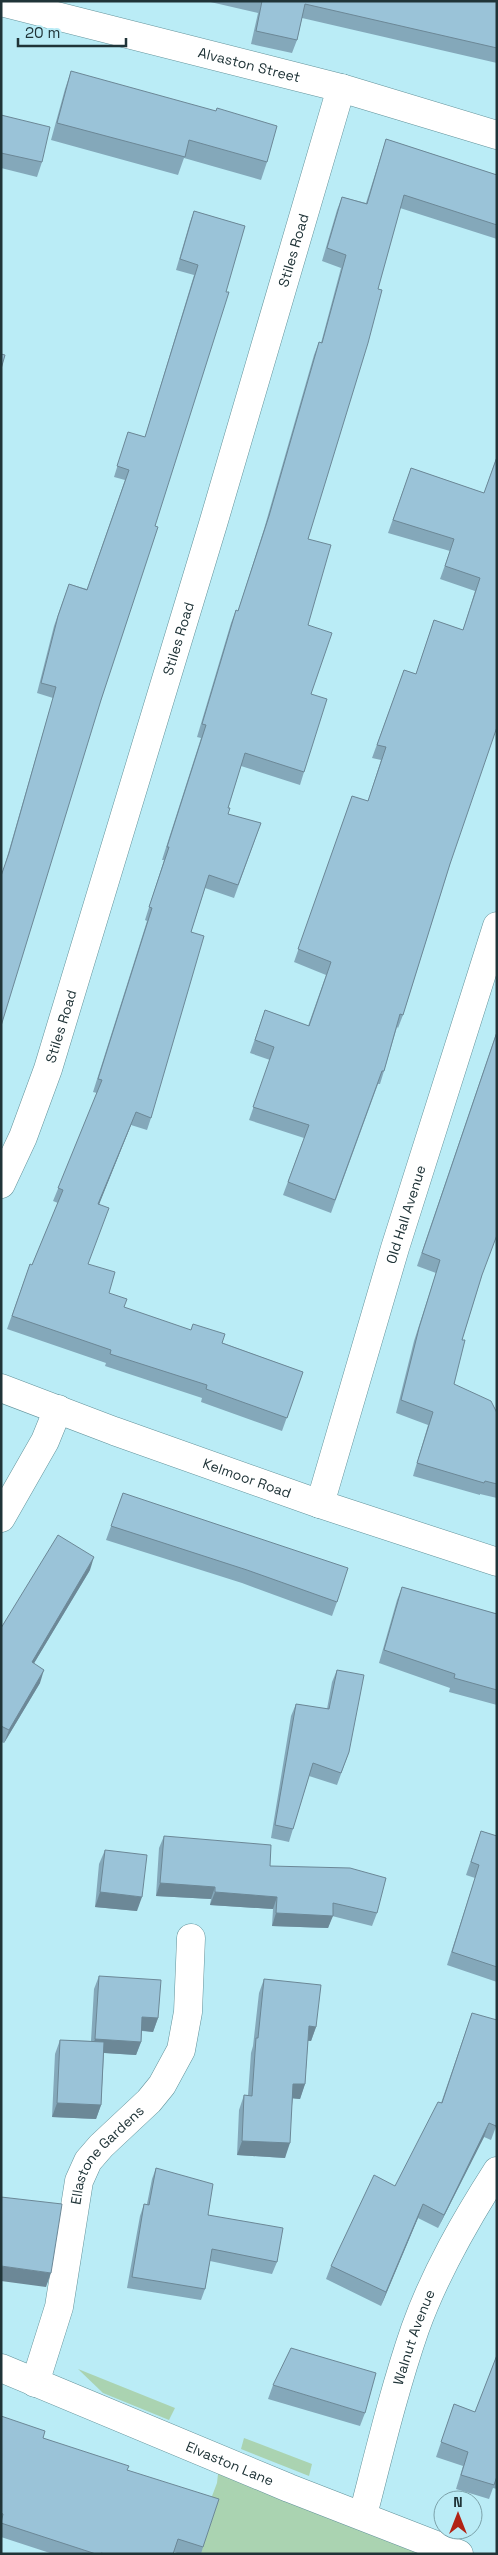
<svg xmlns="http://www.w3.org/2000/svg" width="498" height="2555" viewBox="0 0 498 2555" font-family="'Space Grotesk',sans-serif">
	<rect width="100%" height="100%" fill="#baecf6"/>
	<g fill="#aad3b1">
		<path d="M78,2369L175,2408L169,2420L103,2393Z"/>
		<path d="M244,2438L312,2464L309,2476L241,2449Z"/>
		<path d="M219,2465L440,2554H190L217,2483Z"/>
	</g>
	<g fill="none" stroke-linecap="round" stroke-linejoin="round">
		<defs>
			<g id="minor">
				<path id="s1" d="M1,2L341,88L497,135"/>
				<path id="s2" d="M1,1184L23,1137L48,1069L213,524L341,88"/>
				<path id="s3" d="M1,1388L114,1431L320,1504L497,1562"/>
				<path id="s4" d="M320,1504L395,1248L497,926"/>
				<path d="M1,1518L45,1441L58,1409"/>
				<path id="s5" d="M1,2368L289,2488L459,2554"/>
				<path id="s6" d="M35,2383L59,2307L79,2181L88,2161L101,2146L149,2101L162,2085L181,2050L188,2012L191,1938"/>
				<path id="s7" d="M363,2515C379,2453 394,2390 415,2329C435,2273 465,2221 497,2171"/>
			</g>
		</defs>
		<use href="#minor" stroke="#62929a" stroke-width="29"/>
		<use href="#minor" stroke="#fff" stroke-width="28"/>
	</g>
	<g fill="#84a8ba">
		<path d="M206,1H497V63L302,18L297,40L292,53L251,44L258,13Z"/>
		<path d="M71,71L267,162L261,180L184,158L178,175L51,140L65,89Z"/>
		<path d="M1,115L42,162L37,177L1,168Z"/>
		<path d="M386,139L497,175V239L400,208L308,539V625L311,694L304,772L300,785L241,766L228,808V814L261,823L234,898L205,888L191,932L151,1118L147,1130L131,1125L99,1204L88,1264L109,1293L124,1307L303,1372L282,1431L201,1402L202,1398L105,1366L106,1363L7,1329L30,1264L32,1265L58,1203L53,1201L97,1093L93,1092L147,921L145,920L164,860H162L201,738L197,737L231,623L236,610L238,611L264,529L314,355L319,342L321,343L341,268L322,261L337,210L342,197L366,203L382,152Z"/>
		<path d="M194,211L245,226L101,700L5,864L53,698L37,693L54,626L69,584L87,589L125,480L114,477L128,432L145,437L194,275L176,270L190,222Z"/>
		<path d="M497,456L450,864L403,1015L398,1028L397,1027L384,1071L380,1084H378L331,1213L283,1195L304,1138L249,1120L270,1060L250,1053L265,1010L308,1026L326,975L294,962L352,796L368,801L381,760L372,758L404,670L416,674L434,620L463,630L475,591L440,579L450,551L388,533L411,468L484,493Z"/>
		<path d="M497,1031L482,1275L462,1340L454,1384L497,1413V1498L480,1494V1495L413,1476L428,1425L396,1413L414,1341L436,1273L417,1266Z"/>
		<path d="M123,1493L337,1602L332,1616L242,1583L106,1540Z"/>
		<path d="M90,1570L34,1663L40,1683L4,1743L1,1742V1628Z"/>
		<path d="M402,1587L497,1614V1705L449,1692L450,1688L379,1663L397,1600Z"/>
		<path d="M337,1670L349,1752L337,1785L309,1776L289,1842L271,1838L291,1716L296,1704L327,1709L332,1682Z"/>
		<path d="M481,1831L497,1836V1982L447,1965L475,1878L466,1875Z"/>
		<path d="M164,1836L270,1866L377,1913L372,1926L332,1916L328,1928L272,1926L273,1909L210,1905L211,1899L156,1896L159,1848Z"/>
		<path d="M105,1850L137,1911L95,1907L99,1864Z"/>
		<path d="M99,1976L158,2018L153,2032L142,2031L141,2042L136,2055L104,2053L101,2105L96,2119L52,2117L55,2054L60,2040L91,2041L94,1989Z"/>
		<path d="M264,1979L316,2027L311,2041H308L305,2084L300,2099L293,2098L285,2158L237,2155L239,2110L244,2095H248L251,2053L253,2046L259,1993Z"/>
		<path d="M472,2013L497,2124L491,2140L484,2137L438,2228L418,2218L381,2306L326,2279L331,2266L395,2186L441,2103Z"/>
		<path d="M156,2168L208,2215L277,2262L272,2274L210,2261L205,2289L201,2300L127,2288L140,2216L144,2204H147L152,2179Z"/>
		<path d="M497,2355V2489L493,2488L489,2499L456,2489L463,2466L436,2457L454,2404L475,2412Z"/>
		<path d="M273,2385L365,2413L360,2426L268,2399Z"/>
		<path d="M1,2416L43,2438L127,2470L203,2547L201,2554H180L174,2552L173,2554H53L1,2537Z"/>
	</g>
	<g fill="#6c8897">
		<path d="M136,1112L131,1125L94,1217L98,1204Z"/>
		<path d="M94,1557L90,1570L27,1675L32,1662Z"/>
		<path d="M44,1670L40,1683L4,1743L9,1730Z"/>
		<path d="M160,1883L215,1887L211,1899L156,1896Z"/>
		<path d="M100,1892L142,1897L137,1911L95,1907Z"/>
		<path d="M215,1892L277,1897L273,1909L210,1905Z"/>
		<path d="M276,1913L333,1916L328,1928L272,1926Z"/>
		<path d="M142,2017L158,2018L153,2032L138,2030Z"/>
		<path d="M309,2026L316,2027L311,2041L304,2040Z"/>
		<path d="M95,2039L141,2042L136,2055L90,2052Z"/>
		<path d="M293,2084H305L300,2099L288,2098Z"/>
		<path d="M57,2103L101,2105L96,2119L52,2117Z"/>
		<path d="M489,2123L484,2137L438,2228L444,2215Z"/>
		<path d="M242,2141L290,2143L285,2158L237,2155Z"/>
		<path d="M423,2204L418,2218L381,2306L386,2292Z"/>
		<path d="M1,2266L51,2273L46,2287L1,2281Z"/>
	</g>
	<g fill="#9ac3d8" stroke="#6c8897">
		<path d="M262,1H497V48L305,4L297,40L256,31Z"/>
		<path d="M71,71L216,111L217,108L277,126L267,162L189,140L185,157L57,123Z"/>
		<path d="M1,115L50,127L42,162L1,153Z"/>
		<path d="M386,139L497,175V225L404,195L378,289L382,290L368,343L308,539L331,545L308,625L332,633L311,694L327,699L304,772L245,753L228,808H230L228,814L261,823L238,885L209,875L191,932L204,936L151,1118L136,1112L98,1204L109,1208L88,1264L115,1272L109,1293L127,1299L124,1307L191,1330L193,1324L225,1334L222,1343L303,1372L287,1418L206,1389L207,1385L110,1354L111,1350L12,1316L30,1264L32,1265L63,1190L58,1188L102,1080L98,1079L152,908L149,907L169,847H167L206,725L202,724L236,610L238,611L269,516L319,342L322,343L346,255L327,248L342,197L367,204Z"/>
		<path d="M194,211L245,226L226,292H229L155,526L158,527L101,700L1,1026V876L9,853L56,687L41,683L58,616L69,584L87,590L129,470L117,466L128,432L145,437L198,265L180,259Z"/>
		<path d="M1,354L5,355L1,369Z"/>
		<path d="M497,457V727L450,864L403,1015L400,1014L384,1071H382L335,1200L288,1182L309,1125L253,1107L274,1047L255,1040L265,1010L309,1026L331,962L298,949L352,796L368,801L386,747L377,745L404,670L416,674L434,620L463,630L480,578L445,566L454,539L393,520L411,468L484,493Z"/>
		<path d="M497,1032V1235L482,1275L462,1340H465L454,1384L491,1401L497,1413V1484L485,1481L484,1483L417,1463L433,1412L401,1400L419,1328L440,1260L422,1253Z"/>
		<path d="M123,1493L348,1568L337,1602L247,1570L111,1526Z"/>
		<path d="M58,1535L94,1557L32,1662L44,1670L9,1730L1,1726V1628Z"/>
		<path d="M402,1587L497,1614V1690L454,1678L455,1674L384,1650Z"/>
		<path d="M337,1670L364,1675L349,1752L341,1773L313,1763L293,1829L275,1825L296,1704L329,1709Z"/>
		<path d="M481,1831L497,1836V1967L452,1952L479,1865L471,1862Z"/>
		<path d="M164,1836L271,1845L270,1866L350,1868L386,1878L377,1913L333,1903V1916L276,1913L277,1897L215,1892V1887L160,1883Z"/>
		<path d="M105,1850L147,1855L142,1897L100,1892Z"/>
		<path d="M99,1976L161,1980L158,2018L142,2017L141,2042L95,2039Z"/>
		<path d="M264,1979L321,1985L316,2027L309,2026L305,2084H293L290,2143L242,2141L244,2095L252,2096L256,2038H258Z"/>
		<path d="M472,2013L497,2020V2124L496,2126L489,2123L444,2215L423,2204L386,2292L331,2266L374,2175L395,2186L438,2102L442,2103Z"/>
		<path d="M60,2040L104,2042L101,2105L57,2103Z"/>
		<path d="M156,2168L213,2184L208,2215L283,2228L277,2262L212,2249L205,2289L132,2277L144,2204L149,2205Z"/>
		<path d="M1,2197L62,2204L51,2273L1,2266Z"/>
		<path d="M291,2348L376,2373L365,2413L273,2385Z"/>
		<path d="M497,2355V2476L494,2485L461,2475L468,2452L441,2442L454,2404L475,2412Z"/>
		<path d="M1,2416L45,2431L43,2438L129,2466L127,2470L219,2499L203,2547L178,2539L173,2554H105L101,2553L100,2554H96L1,2523L3,2514L1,2513Z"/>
	</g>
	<g text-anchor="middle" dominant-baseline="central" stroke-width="5" stroke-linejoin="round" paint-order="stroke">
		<g font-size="14" fill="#203438" stroke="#baecf6">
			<text stroke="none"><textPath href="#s1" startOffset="256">Alvaston Street</textPath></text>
			<text stroke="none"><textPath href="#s2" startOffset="979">Stiles Road</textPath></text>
			<text stroke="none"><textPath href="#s2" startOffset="574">Stiles Road</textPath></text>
			<text stroke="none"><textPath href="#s2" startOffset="169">Stiles Road</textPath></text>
			<text stroke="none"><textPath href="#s4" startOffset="302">Old Hall Avenue</textPath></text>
			<text stroke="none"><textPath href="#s3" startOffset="262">Kelmoor Road</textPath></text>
			<text stroke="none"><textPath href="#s6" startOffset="244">Ellastone Gardens</textPath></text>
			<text stroke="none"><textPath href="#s7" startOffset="185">Walnut Avenue</textPath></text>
			<text stroke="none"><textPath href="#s5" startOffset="248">Elvaston Lane</textPath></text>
		</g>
	</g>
	<rect width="498" height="2555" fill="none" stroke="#203438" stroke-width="5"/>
	<g transform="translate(458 2515)"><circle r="24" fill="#baecf6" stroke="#7ca2aa"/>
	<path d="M0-4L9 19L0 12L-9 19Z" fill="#b12315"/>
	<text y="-8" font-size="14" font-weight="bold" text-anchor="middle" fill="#203438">N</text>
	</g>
	<path d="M18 38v8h108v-8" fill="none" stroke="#203438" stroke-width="2.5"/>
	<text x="25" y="38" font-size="15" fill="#203438" stroke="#baecf6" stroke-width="4" paint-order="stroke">20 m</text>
</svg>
